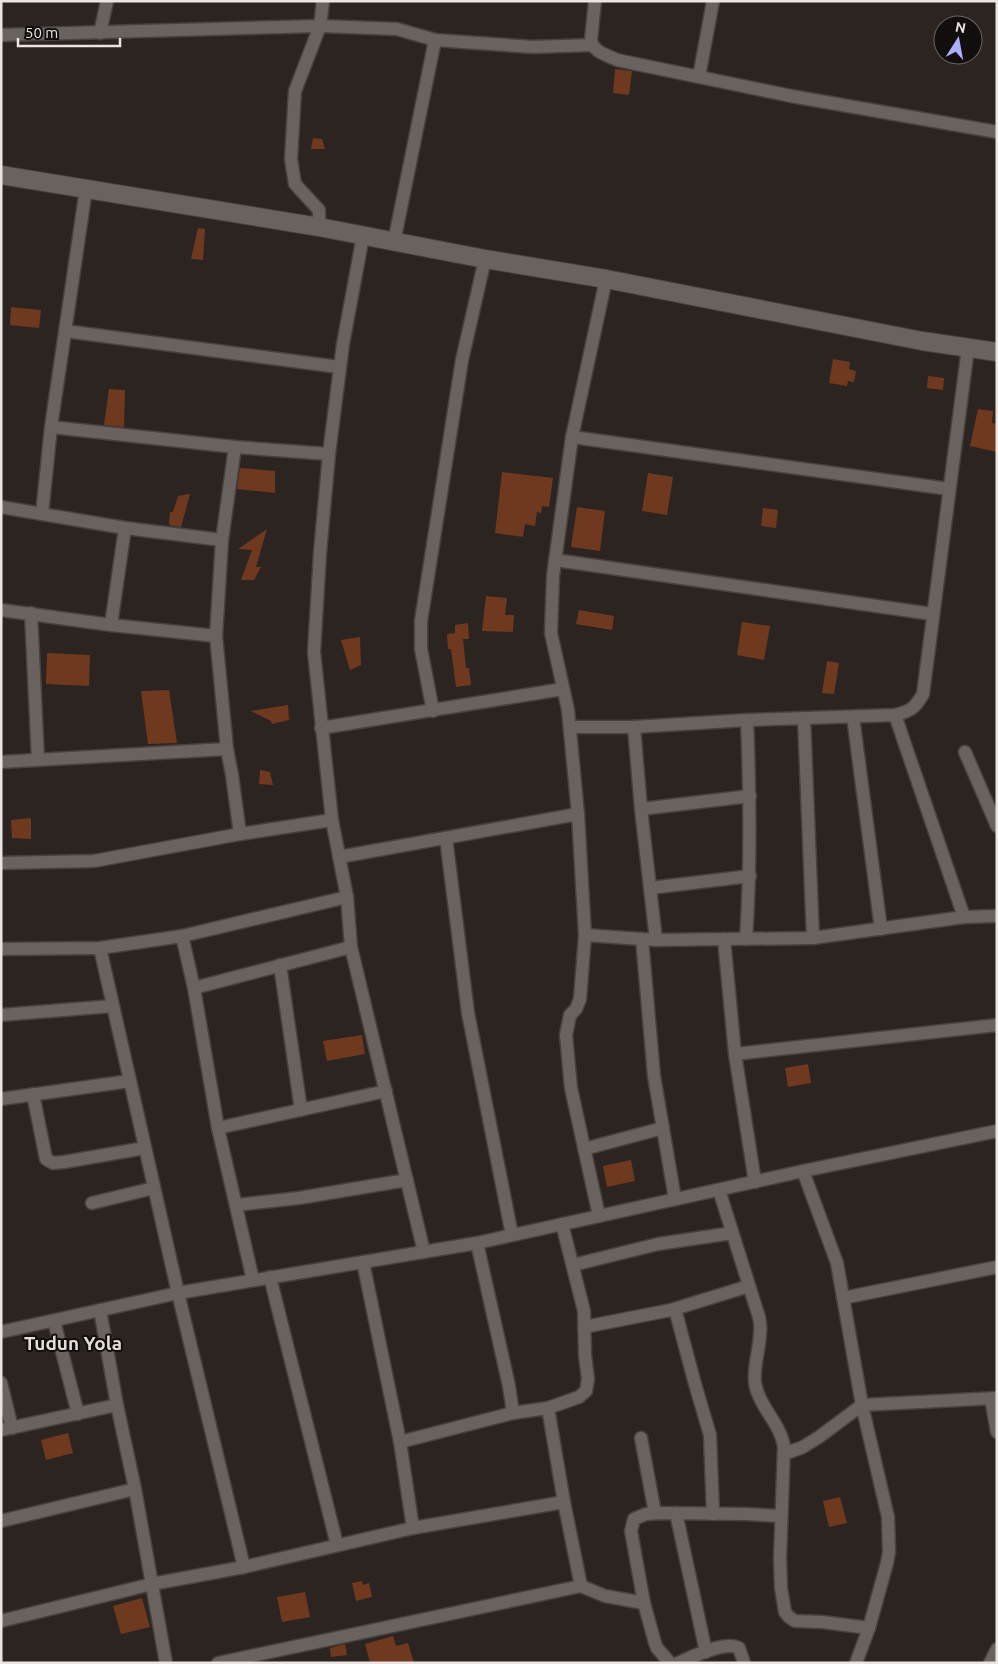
<svg xmlns="http://www.w3.org/2000/svg" width="998" height="1664" viewBox="0 0 998 1664" font-family="Ubuntu,sans-serif">
	<rect width="100%" height="100%" fill="#2c2421"/>
	<g fill="#6f391f">
		<path d="M615,69L632,71L629,95L613,93Z"/>
		<path d="M313,138L322,139L325,149H311Z"/>
		<path d="M198,228L205,229L203,260L191,259Z"/>
		<path d="M11,307L41,310L39,328L10,325Z"/>
		<path d="M833,359L850,362L849,369L856,371L854,382L848,381L847,386L829,383Z"/>
		<path d="M928,376L944,378L943,390L927,388Z"/>
		<path d="M109,389L125,390L124,427L104,425Z"/>
		<path d="M978,409L993,411L992,423L997,424V452L970,446Z"/>
		<path d="M240,468L275,471V493L237,489Z"/>
		<path d="M502,472L553,478L549,507L542,506L541,513L537,512L535,526L525,524L523,537L495,533Z"/>
		<path d="M648,473L673,477L667,515L642,511Z"/>
		<path d="M190,494L181,527L169,525L170,512H173L178,496Z"/>
		<path d="M577,507L605,511L600,551L571,547Z"/>
		<path d="M763,508L778,510L776,528L761,526Z"/>
		<path d="M267,529L256,567H261L254,580H241L252,550L238,549Z"/>
		<path d="M486,596L507,598L505,615H514L513,632L482,631Z"/>
		<path d="M579,610L614,616L612,630L576,624Z"/>
		<path d="M742,622L770,626L764,660L737,655Z"/>
		<path d="M468,623L469,639H463L466,668H469L471,685L456,687L451,649H448L447,634L455,633V625Z"/>
		<path d="M360,637L361,665L350,670L341,640Z"/>
		<path d="M47,653L90,655L89,686L46,684Z"/>
		<path d="M827,661L839,663L834,694L822,693Z"/>
		<path d="M169,690L177,743L148,744L141,691Z"/>
		<path d="M288,705L289,720L272,724L271,721L251,711Z"/>
		<path d="M260,770L270,772L273,785L259,784Z"/>
		<path d="M31,818V839L12,838L11,820Z"/>
		<path d="M362,1035L365,1054L327,1061L323,1041Z"/>
		<path d="M808,1064L811,1083L788,1087L785,1068Z"/>
		<path d="M631,1160L635,1181L607,1187L603,1166Z"/>
		<path d="M68,1433L73,1453L46,1460L41,1440Z"/>
		<path d="M840,1497L847,1523L829,1527L823,1501Z"/>
		<path d="M362,1581L363,1585L369,1583L372,1597L356,1601L352,1583Z"/>
		<path d="M305,1592L310,1617L282,1622L277,1597Z"/>
		<path d="M142,1598L150,1627L121,1634L113,1606Z"/>
		<path d="M393,1636L396,1646L408,1643L414,1663H370L365,1644Z"/>
		<path d="M345,1644L347,1655L331,1657L330,1648Z"/>
	</g>
	<g fill="none" stroke-linecap="round" stroke-linejoin="round">
		<defs>
			<g id="street">
				<path d="M595,1L591,40C593,52 607,55 617,60L791,96L997,132"/>
				<path d="M100,33L107,1"/>
				<path d="M1,35L320,26L397,29L435,40L533,47L592,45"/>
				<path d="M699,77L713,1"/>
				<path d="M319,227V210L295,184L291,159L295,91L320,26L323,1"/>
				<path d="M363,236L343,344L329,454L320,553L314,652L332,820L347,897L351,947L424,1252"/>
				<path d="M394,242L435,40"/>
				<path d="M65,331L339,367"/>
				<path d="M51,427L235,447L329,454"/>
				<path d="M572,437L949,489"/>
				<path d="M235,447L222,540L216,636L227,749L232,775L240,834"/>
				<path d="M1,507L125,528L222,540"/>
				<path d="M42,514L51,427L86,189"/>
				<path d="M555,560L932,614"/>
				<path d="M1,610L111,625L216,636"/>
				<path d="M31,613L38,760"/>
				<path d="M111,625L125,528"/>
				<path d="M433,711L421,649V621L462,360L485,259"/>
				<path d="M895,715L964,917"/>
				<path d="M853,717L881,929"/>
				<path d="M804,718L813,938"/>
				<path d="M570,727H634L747,720L895,715C911,711 915,708 923,694L968,348"/>
				<path d="M634,727L641,809L656,940"/>
				<path d="M321,728L563,689"/>
				<path d="M965,752L997,826"/>
				<path d="M1,762L227,749"/>
				<path d="M641,809L750,796"/>
				<path d="M446,838L468,1013L512,1235"/>
				<path d="M339,857L578,814"/>
				<path d="M1,863L94,861L240,834L332,820"/>
				<path d="M650,888L750,876"/>
				<path d="M585,935L656,940L813,938L964,917L997,916"/>
				<path d="M182,936L194,988L218,1128L253,1280"/>
				<path d="M642,939L654,1076L675,1199"/>
				<path d="M724,939L735,1054L755,1182"/>
				<path d="M746,939C751,866 750,793 747,720"/>
				<path d="M100,948L178,1293L244,1567"/>
				<path d="M1,949L100,948L182,936L347,897"/>
				<path d="M280,965L301,1110"/>
				<path d="M194,988L351,947"/>
				<path d="M1,1015L113,1006"/>
				<path d="M735,1054L997,1025"/>
				<path d="M33,1094L46,1159L53,1163L64,1162L145,1148"/>
				<path d="M1,1099L130,1081"/>
				<path d="M218,1128L386,1091"/>
				<path d="M584,1149L663,1128"/>
				<path d="M803,1171L837,1263L862,1405L888,1517L889,1552L887,1563L869,1628L856,1663"/>
				<path d="M719,1190L759,1317C760,1322 761,1327 760,1332C760,1349 753,1366 755,1383C759,1407 781,1424 784,1447L780,1559L781,1588L785,1612L789,1617L795,1621L822,1622L869,1628"/>
				<path d="M92,1203L154,1188"/>
				<path d="M236,1205L299,1198L407,1180"/>
				<path d="M599,1216L571,1088L566,1035L570,1015L576,1009L580,999L585,935L578,814L568,710L551,633L553,576L572,437L606,279"/>
				<path d="M477,1243L509,1386L513,1413"/>
				<path d="M363,1262L400,1442L413,1528"/>
				<path d="M573,1265L658,1244L732,1233"/>
				<path d="M270,1277L337,1545"/>
				<path d="M843,1298L997,1267"/>
				<path d="M675,1309L695,1384L710,1435L713,1514"/>
				<path d="M100,1310L117,1405L135,1489L166,1663"/>
				<path d="M54,1321L78,1414"/>
				<path d="M584,1327L671,1310L749,1286"/>
				<path d="M1,1332L178,1293L477,1243L803,1171L997,1131"/>
				<path d="M1,1383L12,1428"/>
				<path d="M991,1399L997,1432"/>
				<path d="M548,1408L564,1502L581,1586"/>
				<path d="M1,1430L117,1405"/>
				<path d="M641,1438L655,1513"/>
				<path d="M400,1442L513,1413L548,1408L579,1397L586,1391L588,1379L585,1355L584,1311L562,1224"/>
				<path d="M784,1454L803,1447L819,1437L862,1405L997,1398"/>
				<path d="M676,1513L706,1652"/>
				<path d="M1,1521L135,1489"/>
				<path d="M1,1621L152,1584L244,1567L413,1528L564,1502"/>
				<path d="M218,1663L581,1586L605,1596L644,1603"/>
				<path d="M670,1663L657,1648L655,1643L644,1603L631,1531L634,1519L646,1514L661,1513L746,1514L781,1516"/>
				<path d="M678,1663C692,1657 725,1640 739,1648L744,1663"/>
				<path d="M990,1663L997,1649"/>
			</g>
			<path id="secondary" d="M1,175L319,227L485,259L606,279L922,341L997,352"/>
		</defs>
		<use href="#street" stroke="#47423f" stroke-width="15"/>
		<use href="#secondary" stroke="#47423f" stroke-width="20"/>
		<use href="#street" stroke="#6a625e" stroke-width="12"/>
		<use href="#secondary" stroke="#6a625e" stroke-width="18"/>
	</g>
	<g text-anchor="middle" dominant-baseline="central" stroke-width="4" stroke-linejoin="round" paint-order="stroke">
		<g font-size="19" font-weight="bold" fill="#e6ddd8" stroke="#120e0d">
			<text x="73" y="1343">Tudun Yola</text>
		</g>
	</g>
	<rect width="998" height="1664" fill="none" stroke="#eae5e3" stroke-width="5"/>
	<g transform="translate(958 40) rotate(11)"><circle r="24" fill="#120e0d" stroke="#686463"/>
	<path d="M0-4L9 19L0 12L-9 19Z" fill="#a9b0fc"/>
	<text y="-8" font-size="14" font-weight="bold" text-anchor="middle" fill="#eae5e3">N</text>
	</g>
	<path d="M18 38v8h102v-8" fill="none" stroke="#eae5e3" stroke-width="2.5"/>
	<text x="25" y="38" font-size="15" fill="#eae5e3" stroke="#120e0d" stroke-width="4" paint-order="stroke">50 m</text>
</svg>
